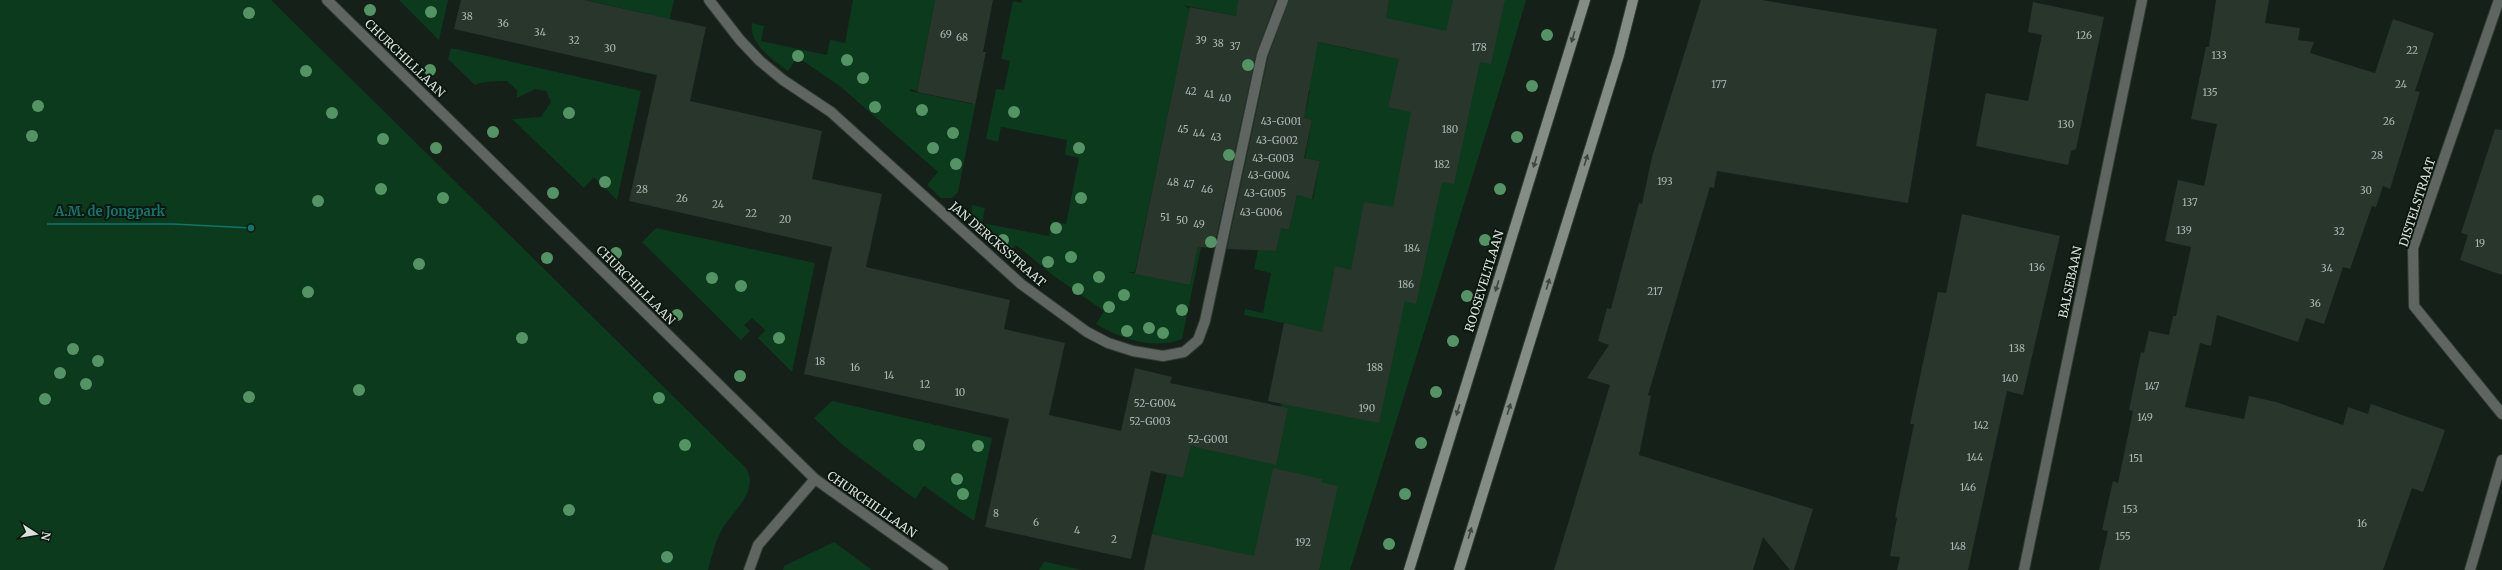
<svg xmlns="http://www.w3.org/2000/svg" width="2502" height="570" viewBox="0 0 2502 570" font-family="Merriweather,serif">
	<rect width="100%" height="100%" fill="#152118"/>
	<g fill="#0b3a1c">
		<path d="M0,0H271L746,468C760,490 733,511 723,528C715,541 712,556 708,570H0Z"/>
		<path d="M399,0H448L439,40Z"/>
		<path d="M585,0H674L657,75L636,71L648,14Z"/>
		<path d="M853,0H935L917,91L910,89V91L972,104L980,65L983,66L958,192L952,198H941L927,185L938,172L841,87L800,59L798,62L795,61L788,71C774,61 748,43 752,23L764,26L761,41L827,55L830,40L845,43Z"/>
		<path d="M1022,0H1274L1246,18L1183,5L1190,9L1135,272H1128L1190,285L1198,247H1201L1182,339C1154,350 1121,339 1096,324L1104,311L1054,276L1016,245L1005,257L971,223L972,205L985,208L982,223L1049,236L1052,221L1066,224L1079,158L1065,155L1067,140L1001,127L998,142L986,139L996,89L1004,90L1010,61L1001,59L1013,1L1021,3Z"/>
		<path d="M1389,0H1526L1504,75L1350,570H1192L1198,544L1152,534L1167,474L1183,478L1191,446L1198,447L1288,408L1281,407L1295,341L1284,323L1244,315L1245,309L1263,313L1271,273L1254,269L1263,225L1289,230L1297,195L1313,199L1320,161L1305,158L1312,120L1287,114L1288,107L1306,110L1310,90L1292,86L1302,39L1379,55Z"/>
		<path d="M451,48L641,91L617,200L594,177L584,188L512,119L541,117L551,102L546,91L535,89L517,98V90L507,81C498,81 482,81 475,85L448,59Z"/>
		<path d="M656,228L815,263L792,372L758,338L765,330L752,318L744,325L750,331L741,340L642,242Z"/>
		<path d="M832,401L992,438L974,521L924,486L915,499L844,446L814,418Z"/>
		<path d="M834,542L872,570H783L784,566Z"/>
		<path d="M1044,562H1046L1082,570H1039Z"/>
	</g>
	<g fill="#29362c">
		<path d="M461,0H584L706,27L690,101L822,131L812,179L882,194L866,267L1010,300L1004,329L1065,343L1049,415L1121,431L1135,368L1172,377L1170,383L1288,408L1276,465L1191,446L1183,478L1151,471L1131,559L985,527L1009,419L804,374L832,247L629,201L657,75L454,29Z"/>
		<path d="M935,0H993L983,52H986L975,104L917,92Z"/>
		<path d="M1238,0H1276L1256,54L1214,248L1198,247L1190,285L1135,274L1190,7L1236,16Z"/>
		<path d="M1289,0H1389L1386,18L1446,31L1453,0H1505L1491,64L1480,62L1454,184L1442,182L1416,304L1405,301L1379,423L1268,401L1284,323L1322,332L1335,266L1351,270L1364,202L1393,207L1411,112L1388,107L1399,59L1318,42L1304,118L1312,120L1304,158L1320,161L1312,199L1297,195L1289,230L1281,228L1276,251L1227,249L1268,57Z"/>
		<path d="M1701,0H1762L1937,29L1908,203L1717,171L1714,188L1710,187L1648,395L1651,396L1639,455L1813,509L1794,570H1790L1763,537L1753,570H1554L1610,385L1587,378L1609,345L1598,341L1607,308L1611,309L1639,203L1642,204L1652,157Z"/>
		<path d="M2216,0H2269L2265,23L2300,28L2298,40L2314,42L2310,53L2375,73L2393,19L2434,33L2415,91L2420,92L2390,189L2383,186L2376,207L2372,206L2350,269L2343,267L2324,324L2306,318L2298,342L2217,315L2211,346L2200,343L2185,407L2244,419L2249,396L2276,402L2343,425L2348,407L2368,414L2371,404L2445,430L2423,492L2412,488L2383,570H2099L2108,531L2102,530L2113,481L2118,483L2133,411L2129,410L2141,352L2144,353L2149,331L2169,335L2173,316H2176L2191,247L2165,241L2178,180L2204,186L2217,124L2191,119L2206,47H2209Z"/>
		<path d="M2033,2L2104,17L2076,149L2071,151L2068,165L1976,146L1986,93L2028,101L2042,35L2028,32Z"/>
		<path d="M2495,129L2502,130V275L2460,260L2468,235L2461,233Z"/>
		<path d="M1962,214L2060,236L2023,395L2007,391L1968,570H1897L1900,557L1890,556L1897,518L1895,517L1914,424H1910L1938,292L1946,293Z"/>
		<path d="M1273,468L1322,479L1321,482L1338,486L1319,570H1144L1152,534L1254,556Z"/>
	</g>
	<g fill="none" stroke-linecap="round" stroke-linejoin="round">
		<defs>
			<g id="street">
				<path d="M327,0L815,479L943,570"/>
				<path d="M709,0L740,40L760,61L783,80L831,112L1021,284L1087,332L1108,343L1133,351L1163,356L1184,352L1198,340L1205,321L1262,55L1283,0"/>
				<path d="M2499,0L2413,248L2414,306L2502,414"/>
				<path d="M749,570L758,545L815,479"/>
				<path d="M2024,570L2142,0"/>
				<path d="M2470,570L2502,460"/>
			</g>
			<g id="secondary">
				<path d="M1409,570L1585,0"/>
				<path d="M1459,570L1619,55L1633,0"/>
			</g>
		</defs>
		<use href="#street" stroke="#303c33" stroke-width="12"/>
		<use href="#secondary" stroke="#303c33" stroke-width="12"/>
		<use href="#street" stroke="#5f6560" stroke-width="10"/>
		<use href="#secondary" stroke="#848d85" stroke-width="10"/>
	</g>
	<g fill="#549464">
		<circle cx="370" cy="10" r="6"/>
		<circle cx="431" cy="12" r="6"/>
		<circle cx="249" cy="13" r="6"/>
		<circle cx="1547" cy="35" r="6"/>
		<circle cx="798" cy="56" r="6"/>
		<circle cx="847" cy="60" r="6"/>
		<circle cx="1248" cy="65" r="6"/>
		<circle cx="430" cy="70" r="6"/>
		<circle cx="306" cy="71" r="6"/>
		<circle cx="863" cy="78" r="6"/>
		<circle cx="1532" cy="86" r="6"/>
		<circle cx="38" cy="106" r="6"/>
		<circle cx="875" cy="107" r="6"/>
		<circle cx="922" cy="110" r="6"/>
		<circle cx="1014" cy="112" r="6"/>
		<circle cx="332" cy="113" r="6"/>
		<circle cx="569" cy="113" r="6"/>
		<circle cx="493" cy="132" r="6"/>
		<circle cx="953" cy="133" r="6"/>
		<circle cx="32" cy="136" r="6"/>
		<circle cx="1517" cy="137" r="6"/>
		<circle cx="383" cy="139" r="6"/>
		<circle cx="436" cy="148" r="6"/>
		<circle cx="933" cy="148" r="6"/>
		<circle cx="1079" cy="148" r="6"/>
		<circle cx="1229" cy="155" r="6"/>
		<circle cx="956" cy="164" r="6"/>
		<circle cx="605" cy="182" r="6"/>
		<circle cx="381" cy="189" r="6"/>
		<circle cx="1500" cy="189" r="6"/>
		<circle cx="553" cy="193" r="6"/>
		<circle cx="443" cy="198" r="6"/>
		<circle cx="1081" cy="198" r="6"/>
		<circle cx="318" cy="201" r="6"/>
		<circle cx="1056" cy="228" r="6"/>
		<circle cx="1003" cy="240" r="6"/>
		<circle cx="1485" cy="240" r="6"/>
		<circle cx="1211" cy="242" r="6"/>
		<circle cx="616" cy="253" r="6"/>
		<circle cx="1071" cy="257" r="6"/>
		<circle cx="547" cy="258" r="6"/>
		<circle cx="1048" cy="262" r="6"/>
		<circle cx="419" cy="264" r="6"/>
		<circle cx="1099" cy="277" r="6"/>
		<circle cx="712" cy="278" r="6"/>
		<circle cx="741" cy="286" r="6"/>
		<circle cx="1078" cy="289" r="6"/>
		<circle cx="308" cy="292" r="6"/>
		<circle cx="1124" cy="295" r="6"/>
		<circle cx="1467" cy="296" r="6"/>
		<circle cx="1109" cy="307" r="6"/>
		<circle cx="1182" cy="310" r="6"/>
		<circle cx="677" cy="315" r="6"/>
		<circle cx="1149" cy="328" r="6"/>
		<circle cx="1127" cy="331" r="6"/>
		<circle cx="1163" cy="333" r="6"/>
		<circle cx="522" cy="338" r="6"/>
		<circle cx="779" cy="338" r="6"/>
		<circle cx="1453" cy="341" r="6"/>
		<circle cx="73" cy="349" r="6"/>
		<circle cx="98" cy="361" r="6"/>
		<circle cx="60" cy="373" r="6"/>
		<circle cx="740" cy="376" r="6"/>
		<circle cx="86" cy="384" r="6"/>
		<circle cx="359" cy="390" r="6"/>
		<circle cx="1436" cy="392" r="6"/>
		<circle cx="249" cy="397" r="6"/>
		<circle cx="659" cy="398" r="6"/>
		<circle cx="45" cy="399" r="6"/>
		<circle cx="1421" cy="443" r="6"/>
		<circle cx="685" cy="445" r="6"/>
		<circle cx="919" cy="445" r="6"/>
		<circle cx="978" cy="446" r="6"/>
		<circle cx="957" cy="479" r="6"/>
		<circle cx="963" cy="494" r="6"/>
		<circle cx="1405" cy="494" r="6"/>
		<circle cx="569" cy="510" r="6"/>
		<circle cx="1389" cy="544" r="6"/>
		<circle cx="667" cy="557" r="6"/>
	</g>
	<defs><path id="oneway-solid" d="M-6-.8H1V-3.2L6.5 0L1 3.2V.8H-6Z"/></defs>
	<g fill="#3c473e">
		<use href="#oneway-solid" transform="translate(1573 37) rotate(107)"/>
		<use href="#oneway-solid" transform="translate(1586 160) rotate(-73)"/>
		<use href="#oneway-solid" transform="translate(1535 162) rotate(107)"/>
		<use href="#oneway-solid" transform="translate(1548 284) rotate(-73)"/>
		<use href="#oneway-solid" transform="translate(1497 286) rotate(107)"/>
		<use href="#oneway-solid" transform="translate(1509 409) rotate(-73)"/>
		<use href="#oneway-solid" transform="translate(1458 410) rotate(107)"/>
		<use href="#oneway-solid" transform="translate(1470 533) rotate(-73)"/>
	</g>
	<g text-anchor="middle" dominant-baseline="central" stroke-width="4" stroke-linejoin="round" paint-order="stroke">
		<g font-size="10" fill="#adb6af">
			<text x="467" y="16">38</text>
			<text x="503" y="23">36</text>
			<text x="540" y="32">34</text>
			<text x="946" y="34">69</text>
			<text x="2084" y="35">126</text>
			<text x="962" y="37">68</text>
			<text x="574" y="40">32</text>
			<text x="1201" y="40">39</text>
			<text x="1218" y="43">38</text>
			<text x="1235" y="46">37</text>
			<text x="1479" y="47">178</text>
			<text x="610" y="48">30</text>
			<text x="2412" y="50">22</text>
			<text x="2219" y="55">133</text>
			<text x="1719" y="84">177</text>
			<text x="2401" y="84">24</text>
			<text x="1191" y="91">42</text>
			<text x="2210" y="92">135</text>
			<text x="1209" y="94">41</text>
			<text x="1225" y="98">40</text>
			<text x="1281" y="121">43-G001</text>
			<text x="2389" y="121">26</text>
			<text x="2066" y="124">130</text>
			<text x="1183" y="129">45</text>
			<text x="1450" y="129">180</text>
			<text x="1199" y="133">44</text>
			<text x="1216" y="137">43</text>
			<text x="1277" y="140">43-G002</text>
			<text x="2377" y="155">28</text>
			<text x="1273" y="158">43-G003</text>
			<text x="1442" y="164">182</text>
			<text x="1269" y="175">43-G004</text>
			<text x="1665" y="181">193</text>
			<text x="1173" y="182">48</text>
			<text x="1189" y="184">47</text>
			<text x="642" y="189">28</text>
			<text x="1207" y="189">46</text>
			<text x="2366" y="190">30</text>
			<text x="1265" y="193">43-G005</text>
			<text x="682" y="198">26</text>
			<text x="2190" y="202">137</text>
			<text x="718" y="204">24</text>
			<text x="1261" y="212">43-G006</text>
			<text x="751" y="213">22</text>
			<text x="1165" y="217">51</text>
			<text x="785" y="219">20</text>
			<text x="1182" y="220">50</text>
			<text x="1199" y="224">49</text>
			<text x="2184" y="230">139</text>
			<text x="2339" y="231">32</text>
			<text x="2480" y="243">19</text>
			<text x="1412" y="248">184</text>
			<text x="2037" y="267">136</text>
			<text x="2327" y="268">34</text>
			<text x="1406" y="284">186</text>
			<text x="1655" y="291">217</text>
			<text x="2315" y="303">36</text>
			<text x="2017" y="348">138</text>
			<text x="820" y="361">18</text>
			<text x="855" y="367">16</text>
			<text x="1375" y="367">188</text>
			<text x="889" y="375">14</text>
			<text x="2010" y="378">140</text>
			<text x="925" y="384">12</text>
			<text x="2152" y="386">147</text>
			<text x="960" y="392">10</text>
			<text x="1155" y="403">52-G004</text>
			<text x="1367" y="408">190</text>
			<text x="2145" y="417">149</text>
			<text x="1150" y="421">52-G003</text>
			<text x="1981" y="425">142</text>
			<text x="1208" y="439">52-G001</text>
			<text x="1975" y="457">144</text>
			<text x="2136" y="458">151</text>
			<text x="1968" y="487">146</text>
			<text x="2130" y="509">153</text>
			<text x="996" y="513">8</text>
			<text x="1036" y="522">6</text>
			<text x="2362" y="523">16</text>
			<text x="1077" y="530">4</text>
			<text x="2123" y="536">155</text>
			<text x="1114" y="539">2</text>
			<text x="1303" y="542">192</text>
			<text x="1958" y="546">148</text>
		</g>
		<g font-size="12" fill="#d9e1db" stroke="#0c180f">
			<text transform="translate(405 58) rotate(44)">CHURCHILLLAAN</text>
			<text transform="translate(2417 202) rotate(-72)">DISTELSTRAAT</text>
			<text transform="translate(998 244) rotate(41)">JAN DERCKSSTRAAT</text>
			<text transform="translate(1484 281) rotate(-73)">ROOSEVELTLAAN</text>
			<text transform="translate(2070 282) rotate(-78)">BALSEBAAN</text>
			<text transform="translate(636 285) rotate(45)">CHURCHILLLAAN</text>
			<text transform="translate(872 504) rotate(35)">CHURCHILLLAAN</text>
		</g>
	</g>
	<path fill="none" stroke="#0f766e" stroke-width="1.5" d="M251 228L173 224H47"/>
	<circle fill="#0f766e" stroke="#0c180f" stroke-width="1.5" cx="251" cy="228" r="4"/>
	<g font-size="13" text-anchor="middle" font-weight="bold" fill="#0f766e" stroke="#0c180f" stroke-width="4" stroke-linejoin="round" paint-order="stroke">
		<text x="110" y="216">A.M. de Jongpark</text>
	</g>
	<g transform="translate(36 534) rotate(102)" stroke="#0c180f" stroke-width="3" paint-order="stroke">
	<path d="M0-3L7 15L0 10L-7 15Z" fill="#d9e1db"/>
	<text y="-6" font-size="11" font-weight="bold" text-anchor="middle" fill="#d9e1db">N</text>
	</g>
</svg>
